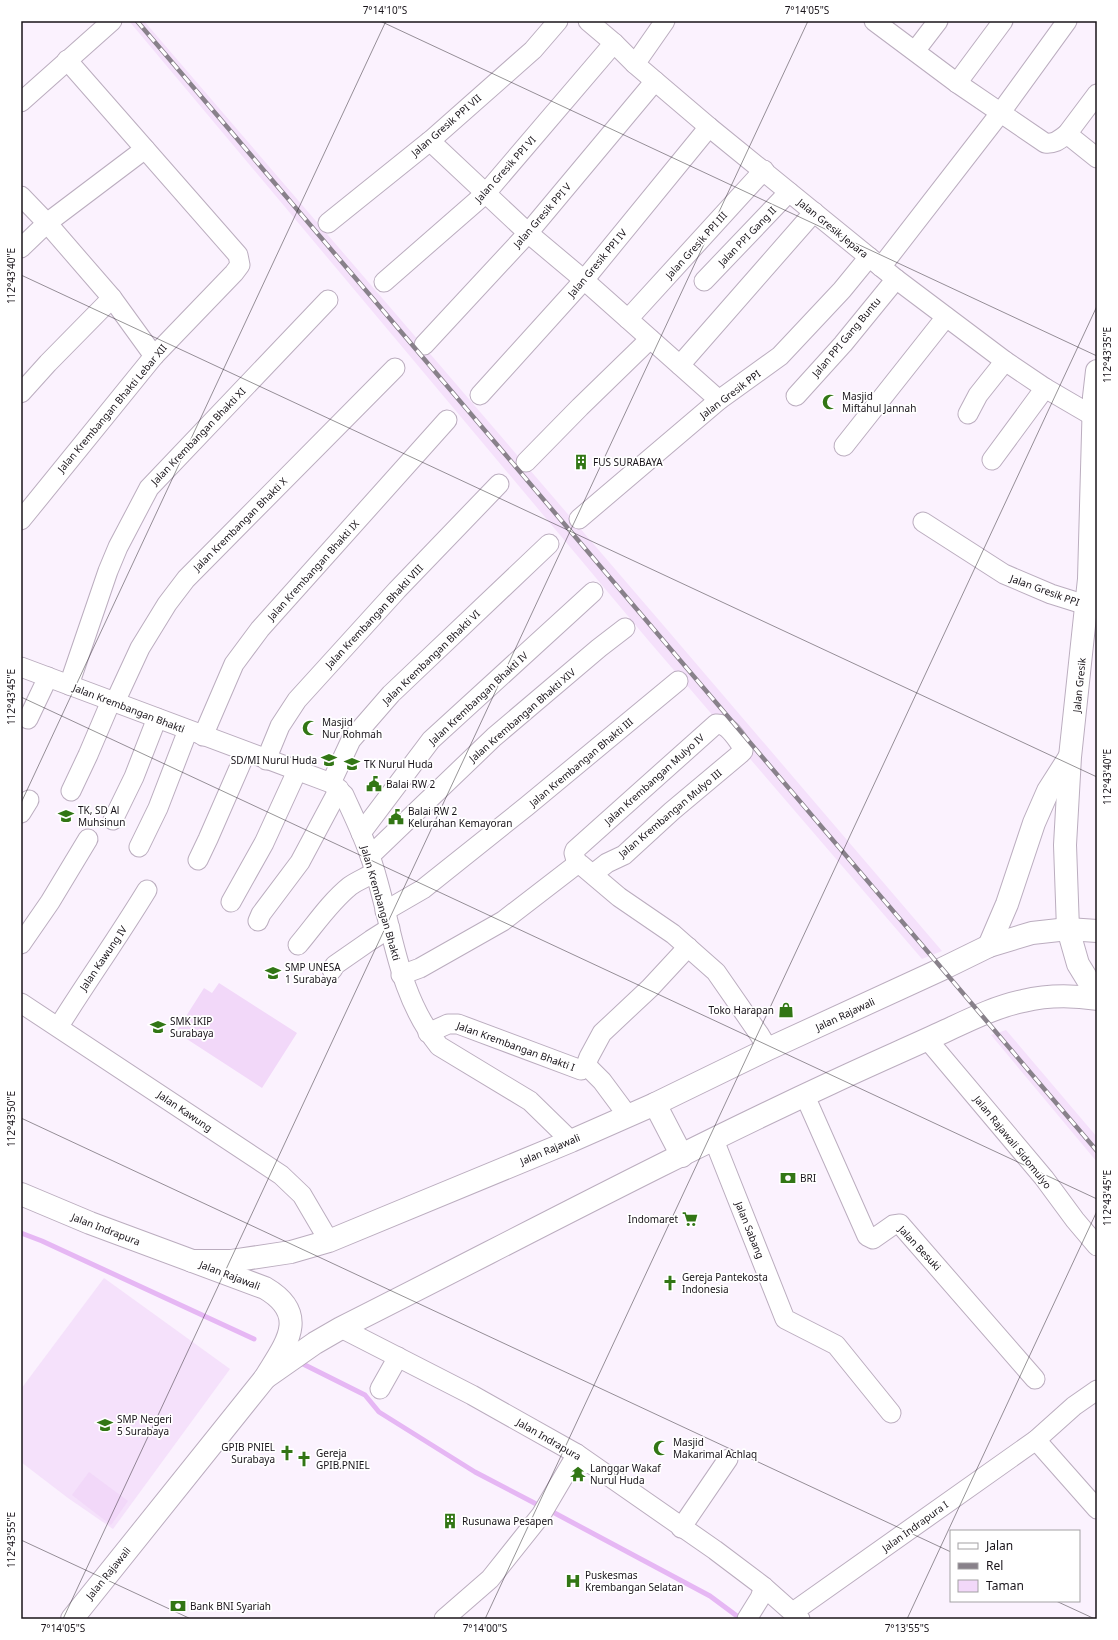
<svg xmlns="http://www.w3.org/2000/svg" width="1118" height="1640" viewBox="0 0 1118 1640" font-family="'Noto Sans',sans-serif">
	<rect width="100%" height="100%" fill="#fbf2fe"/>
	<g fill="#f5e1fb">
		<path d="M129,21H144L664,626L942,951L922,959L648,640Z"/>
		<path d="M1006,1030L1097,1137V1162L991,1035Z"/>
		<path d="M104,1278L230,1369L113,1529L68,1498L21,1462V1389Z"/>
	</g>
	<g fill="#f2d8f9">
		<path d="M219,983L297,1033L262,1088L176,1032L204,988L212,993Z"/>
		<path d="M89,1472L128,1501L111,1525L72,1495Z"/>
	</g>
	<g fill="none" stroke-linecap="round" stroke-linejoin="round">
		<g stroke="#e6b7f4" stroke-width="5">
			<path d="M21,1233L42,1241L254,1339"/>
			<path d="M299,1362L365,1395L379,1412L475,1472L542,1507"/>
			<path d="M549,1510L710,1596L741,1619"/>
		</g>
		<defs>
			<g id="street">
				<path d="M588,21L614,43L635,64L709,127L896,279L1005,361L1045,388L1093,416"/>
				<path d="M874,21L957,83L1045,143C1055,144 1059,140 1067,134L1097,158"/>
				<path d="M915,51L938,21"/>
				<path d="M635,64L665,21"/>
				<path d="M957,83L1003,21"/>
				<path d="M21,102L112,21"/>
				<path d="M1067,134L1097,94"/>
				<path d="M430,141L528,233L584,280L719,400"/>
				<path d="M21,196L47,223L112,298L154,356"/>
				<path d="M328,223L430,141L533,50L558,21"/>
				<path d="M21,248L47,223L145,149"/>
				<path d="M881,267L1001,112L1067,21"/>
				<path d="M704,281L789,192"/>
				<path d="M384,282L486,193L614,43"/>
				<path d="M628,319L764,170"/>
				<path d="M424,345L528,233L655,81"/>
				<path d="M680,365L814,212"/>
				<path d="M21,393L48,363L112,298"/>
				<path d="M480,395L584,280L709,127"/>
				<path d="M796,396L843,344L896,279"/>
				<path d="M968,414L978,395L1005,361"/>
				<path d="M844,446L946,317"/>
				<path d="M992,460L1045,388"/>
				<path d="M526,462L580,407L650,339"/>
				<path d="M579,519L719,400L780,356L842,290L869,257"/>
				<path d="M21,520L154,356L234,273L240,265L238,255L67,60"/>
				<path d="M923,522L1004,574L1051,594L1086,605"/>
				<path d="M21,667L331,783L344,795C353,815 363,835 370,856C393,921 394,990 439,1046L530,1101L571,1141"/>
				<path d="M69,685L108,571L118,547L149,488L328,300"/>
				<path d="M115,702L140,648L167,604L186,579L395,368"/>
				<path d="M28,719L48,677"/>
				<path d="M203,736L234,664L260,629L447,420"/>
				<path d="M266,760L280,726L297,700L397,590L499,484"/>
				<path d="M331,783L351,740L391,694L549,544"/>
				<path d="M71,791L88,755L111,701"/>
				<path d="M21,813L29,800"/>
				<path d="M113,820L134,777L157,718"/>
				<path d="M361,833L431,740L593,592"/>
				<path d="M139,847L158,808L188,730"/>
				<path d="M370,856L494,737L599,648L625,628"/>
				<path d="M198,860L208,839L246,752"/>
				<path d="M577,864L574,853L575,850L716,724C728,723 737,739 743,748V751L740,754L672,811L624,855L607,863L593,874"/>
				<path d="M231,902L264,843L297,771"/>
				<path d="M385,911L423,889L527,806L678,681"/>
				<path d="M258,921L261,914L300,862L339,789"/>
				<path d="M21,944L50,902L88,839"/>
				<path d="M298,945C315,925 329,903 350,886C357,881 367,877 375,872"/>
				<path d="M332,970L335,965L371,940L390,928"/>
				<path d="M401,975L420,968L503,921L577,864H580L619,897L673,934L716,972L759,1034L768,1049"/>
				<path d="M21,1003L281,1175L302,1195L329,1241"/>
				<path d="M59,1026C88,980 119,936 147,890"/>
				<path d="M428,1033L448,1024H458L581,1070L586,1065L589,1057L602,1033L650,988L688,947"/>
				<path d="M927,1039L1044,1178L1075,1220L1097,1246"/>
				<path d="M586,1065L602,1081L628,1116"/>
				<path d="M805,1096L867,1236L873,1239L893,1225L900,1224L1035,1379"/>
				<path d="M714,1140L785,1319L836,1345L891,1413"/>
				<path d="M341,1328L472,1395L577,1454L715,1550L764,1587L800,1619"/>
				<path d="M380,1389L398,1357"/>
				<path d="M1036,1440L1097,1509"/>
				<path d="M681,1528L728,1459"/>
				<path d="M793,1612L1036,1440L1074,1406L1097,1390"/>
				<path d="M444,1619L490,1579L541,1515L577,1454"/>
				<path d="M747,1619L760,1598L764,1587"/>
			</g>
			<path id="secondary" d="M655,1104L682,1156"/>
			<g id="primary">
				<path d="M21,1194L90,1223L265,1288C311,1315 285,1345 265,1378L72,1619"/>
				<path d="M192,1261H231L291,1252L329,1241L571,1141L655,1104L768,1049L942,969L989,946L1032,933L1068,929"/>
				<path d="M265,1378L315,1343L341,1328C504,1246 665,1160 831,1083C867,1066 904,1050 941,1033C967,1021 994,1007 1023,1001C1048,995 1071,995 1097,999"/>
			</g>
			<g id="highway">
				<path d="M1097,371L1094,397L1089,579L1070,757L1065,845L1068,929L1078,964L1089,982L1097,991"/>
				<path d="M1068,929L1097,931"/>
				<path d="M989,946L1007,904L1034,823L1048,791L1069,758"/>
			</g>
		</defs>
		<use href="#street" stroke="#bbadbf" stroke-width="21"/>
		<use href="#secondary" stroke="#bbadbf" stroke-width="24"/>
		<use href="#primary" stroke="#bbadbf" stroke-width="24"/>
		<use href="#highway" stroke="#bbadbf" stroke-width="24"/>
		<use href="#street" stroke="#fff" stroke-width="19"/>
		<use href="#secondary" stroke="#fff" stroke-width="22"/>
		<use href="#primary" stroke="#fff" stroke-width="22"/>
		<use href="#highway" stroke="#fff" stroke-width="22"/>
		<defs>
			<path id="rail" d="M137,21L1097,1151"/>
		</defs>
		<use href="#rail" stroke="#88818a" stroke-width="4.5"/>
		<use href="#rail" stroke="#fff" stroke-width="3" stroke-dasharray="9" stroke-linecap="butt"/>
	</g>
	<path fill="none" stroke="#181319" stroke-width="1" stroke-opacity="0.45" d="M380,21L1097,356M21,275L1097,777M21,697L1097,1199M21,803L386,21M21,1118L951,1552M21,1540L191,1619M1056,1601L1095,1619M63,1619L808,21M485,1619L1097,306M907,1619L1097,1211"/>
	<defs>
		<symbol id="mosque-bare" viewBox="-9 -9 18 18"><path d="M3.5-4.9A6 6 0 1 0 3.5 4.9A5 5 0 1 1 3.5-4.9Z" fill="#327615" stroke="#fff" stroke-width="2.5" paint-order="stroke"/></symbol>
		<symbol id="building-bare" viewBox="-9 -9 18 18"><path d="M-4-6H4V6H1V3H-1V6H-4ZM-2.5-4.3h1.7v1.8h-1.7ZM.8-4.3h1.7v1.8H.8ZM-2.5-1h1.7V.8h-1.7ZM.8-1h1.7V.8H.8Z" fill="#327615" stroke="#fff" stroke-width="2.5" paint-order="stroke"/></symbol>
		<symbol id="school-bare" viewBox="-9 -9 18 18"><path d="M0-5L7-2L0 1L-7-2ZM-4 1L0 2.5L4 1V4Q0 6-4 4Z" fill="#327615" stroke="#fff" stroke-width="2.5" paint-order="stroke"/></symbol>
		<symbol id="civic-bare" viewBox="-9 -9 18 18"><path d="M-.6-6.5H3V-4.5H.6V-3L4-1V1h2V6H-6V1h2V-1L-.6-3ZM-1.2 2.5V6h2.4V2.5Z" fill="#327615" stroke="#fff" stroke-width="2.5" paint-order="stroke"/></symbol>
		<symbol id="shop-bare" viewBox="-9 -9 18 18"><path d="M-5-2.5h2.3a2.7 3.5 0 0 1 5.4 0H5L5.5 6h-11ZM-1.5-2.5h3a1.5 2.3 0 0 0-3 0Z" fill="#327615" stroke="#fff" stroke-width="2.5" paint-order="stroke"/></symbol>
		<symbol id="bank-bare" viewBox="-9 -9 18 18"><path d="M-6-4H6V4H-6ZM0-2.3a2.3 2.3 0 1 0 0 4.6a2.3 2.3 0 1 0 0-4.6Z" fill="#327615" stroke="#fff" stroke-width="2.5" paint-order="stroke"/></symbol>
		<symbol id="supermarket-bare" viewBox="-9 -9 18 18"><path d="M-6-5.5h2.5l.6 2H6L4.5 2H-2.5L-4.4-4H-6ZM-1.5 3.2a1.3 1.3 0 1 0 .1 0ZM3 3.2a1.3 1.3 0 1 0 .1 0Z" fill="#327615" stroke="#fff" stroke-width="2.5" paint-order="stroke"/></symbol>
		<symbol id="church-bare" viewBox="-9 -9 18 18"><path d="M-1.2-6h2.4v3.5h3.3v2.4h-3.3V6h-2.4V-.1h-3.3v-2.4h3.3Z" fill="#327615" stroke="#fff" stroke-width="2.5" paint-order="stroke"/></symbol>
		<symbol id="temple-bare" viewBox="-9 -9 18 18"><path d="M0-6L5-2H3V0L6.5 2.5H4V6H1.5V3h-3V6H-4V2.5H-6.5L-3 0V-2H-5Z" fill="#327615" stroke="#fff" stroke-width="2.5" paint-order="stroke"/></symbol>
		<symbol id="hospital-bare" viewBox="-9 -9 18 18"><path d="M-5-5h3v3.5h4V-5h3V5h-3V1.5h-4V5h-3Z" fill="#327615" stroke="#fff" stroke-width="2.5" paint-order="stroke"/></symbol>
	</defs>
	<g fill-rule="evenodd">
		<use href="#mosque-bare" x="819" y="391" width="22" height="22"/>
		<use href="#building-bare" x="570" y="451" width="22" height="22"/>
		<use href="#mosque-bare" x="299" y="717" width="22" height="22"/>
		<use href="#school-bare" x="318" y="749" width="22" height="22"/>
		<use href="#school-bare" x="341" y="753" width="22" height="22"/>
		<use href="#civic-bare" x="363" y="773" width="22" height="22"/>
		<use href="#school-bare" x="55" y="805" width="22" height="22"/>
		<use href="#civic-bare" x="385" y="806" width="22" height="22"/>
		<use href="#school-bare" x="262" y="962" width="22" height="22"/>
		<use href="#shop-bare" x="775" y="999" width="22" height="22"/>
		<use href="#school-bare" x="147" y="1016" width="22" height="22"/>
		<use href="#bank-bare" x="777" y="1167" width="22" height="22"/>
		<use href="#supermarket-bare" x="679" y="1208" width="22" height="22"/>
		<use href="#church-bare" x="659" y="1272" width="22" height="22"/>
		<use href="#school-bare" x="94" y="1414" width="22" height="22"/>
		<use href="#mosque-bare" x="650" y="1437" width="22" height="22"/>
		<use href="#church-bare" x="276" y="1442" width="22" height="22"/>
		<use href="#church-bare" x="293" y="1448" width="22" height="22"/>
		<use href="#temple-bare" x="567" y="1463" width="22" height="22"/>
		<use href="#building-bare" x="439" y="1510" width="22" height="22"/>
		<use href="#hospital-bare" x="562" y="1570" width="22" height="22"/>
		<use href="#bank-bare" x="167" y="1595" width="22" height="22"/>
	</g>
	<g text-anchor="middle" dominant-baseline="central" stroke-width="3.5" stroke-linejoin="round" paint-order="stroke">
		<g font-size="10" fill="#181319" stroke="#fff">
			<text transform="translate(446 125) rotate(-41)">Jalan Gresik PPI VII</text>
			<text transform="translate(505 169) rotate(-48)">Jalan Gresik PPI VI</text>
			<text transform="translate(542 215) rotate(-49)">Jalan Gresik PPI V</text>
			<text transform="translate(833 228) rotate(39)">Jalan Gresik Jepara</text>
			<text transform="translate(747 236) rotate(-46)">Jalan PPI Gang II</text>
			<text transform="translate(696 245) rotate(-48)">Jalan Gresik PPI III</text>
			<text transform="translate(597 263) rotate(-50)">Jalan Gresik PPI IV</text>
			<text transform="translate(846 337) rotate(-50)">Jalan PPI Gang Buntu</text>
			<text transform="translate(730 394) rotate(-37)">Jalan Gresik PPI</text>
			<text transform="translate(112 408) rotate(-50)">Jalan Krembangan Bhakti Lebar XII</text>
			<text transform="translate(198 436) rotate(-46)">Jalan Krembangan Bhakti XI</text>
			<text transform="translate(240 524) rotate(-45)">Jalan Krembangan Bhakti X</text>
			<text transform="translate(313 570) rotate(-48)">Jalan Krembangan Bhakti IX</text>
			<text transform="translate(1045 590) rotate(20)">Jalan Gresik PPI</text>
			<text transform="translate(374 616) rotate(-47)">Jalan Krembangan Bhakti VIII</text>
			<text transform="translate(431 657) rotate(-44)">Jalan Krembangan Bhakti VI</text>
			<text transform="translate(1079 685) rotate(-84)">Jalan Gresik</text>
			<text transform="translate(478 698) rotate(-43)">Jalan Krembangan Bhakti IV</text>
			<text transform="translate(129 708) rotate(21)">Jalan Krembangan Bhakti</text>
			<text transform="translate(522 715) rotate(-41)">Jalan Krembangan Bhakti XIV</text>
			<text transform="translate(581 762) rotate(-40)">Jalan Krembangan Bhakti III</text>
			<text transform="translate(654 779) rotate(-42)">Jalan Krembangan Mulyo IV</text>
			<text transform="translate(670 813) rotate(-40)">Jalan Krembangan Mulyo III</text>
			<text transform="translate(381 903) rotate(74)">Jalan Krembangan Bhakti</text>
			<text transform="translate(103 958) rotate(-56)">Jalan Kawung IV</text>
			<text transform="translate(845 1014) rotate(-25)">Jalan Rajawali</text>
			<text transform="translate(516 1046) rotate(20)">Jalan Krembangan Bhakti I</text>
			<text transform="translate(185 1111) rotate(34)">Jalan Kawung</text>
			<text transform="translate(1013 1142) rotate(51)">Jalan Rajawali Sidomulyo</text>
			<text transform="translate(550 1149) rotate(-23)">Jalan Rajawali</text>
			<text transform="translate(106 1229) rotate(21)">Jalan Indrapura</text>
			<text transform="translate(750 1230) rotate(68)">Jalan Sabang</text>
			<text transform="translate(920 1248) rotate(47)">Jalan Besuki</text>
			<text transform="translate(230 1275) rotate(21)">Jalan Rajawali</text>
			<text transform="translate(549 1439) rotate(30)">Jalan Indrapura</text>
			<text transform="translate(915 1526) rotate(-36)">Jalan Indrapura I</text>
			<text transform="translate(108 1573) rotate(-51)">Jalan Rajawali</text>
		</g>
		<g font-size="10" fill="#181319" stroke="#fff" text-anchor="start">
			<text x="842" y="396">Masjid<tspan x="842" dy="12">Miftahul Jannah</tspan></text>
			<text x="593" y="462">FUS SURABAYA</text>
			<text x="322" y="722">Masjid<tspan x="322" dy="12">Nur Rohmah</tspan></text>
			<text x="317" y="760" text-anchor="end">SD/MI Nurul Huda</text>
			<text x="364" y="764">TK Nurul Huda</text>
			<text x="386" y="784">Balai RW 2</text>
			<text x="78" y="810">TK, SD Al<tspan x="78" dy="12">Muhsinun</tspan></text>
			<text x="408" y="811">Balai RW 2<tspan x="408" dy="12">Kelurahan Kemayoran</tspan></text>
			<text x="285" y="967">SMP UNESA<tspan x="285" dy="12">1 Surabaya</tspan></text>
			<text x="774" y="1010" text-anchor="end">Toko Harapan</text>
			<text x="170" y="1021">SMK IKIP<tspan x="170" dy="12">Surabaya</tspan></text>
			<text x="800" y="1178">BRI</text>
			<text x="678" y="1219" text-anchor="end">Indomaret</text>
			<text x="682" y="1277">Gereja Pantekosta<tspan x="682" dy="12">Indonesia</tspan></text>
			<text x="117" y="1419">SMP Negeri<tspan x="117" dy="12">5 Surabaya</tspan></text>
			<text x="673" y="1442">Masjid<tspan x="673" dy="12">Makarimal Achlaq</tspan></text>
			<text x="275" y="1447" text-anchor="end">GPIB PNIEL<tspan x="275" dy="12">Surabaya</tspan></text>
			<text x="316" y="1453">Gereja<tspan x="316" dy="12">GPIB.PNIEL</tspan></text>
			<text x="590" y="1468">Langgar Wakaf<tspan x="590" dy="12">Nurul Huda</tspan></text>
			<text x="462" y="1521">Rusunawa Pesapen</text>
			<text x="585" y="1575">Puskesmas<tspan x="585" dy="12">Krembangan Selatan</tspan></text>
			<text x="190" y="1606">Bank BNI Syariah</text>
		</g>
	</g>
	<rect width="1118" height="1640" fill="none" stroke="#ffffff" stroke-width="44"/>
	<rect x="950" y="1530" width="130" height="72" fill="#ffffff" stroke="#a3a1a3"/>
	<rect x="958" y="1543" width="20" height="6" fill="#ffffff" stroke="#a3a1a3"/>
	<text x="986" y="1550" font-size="12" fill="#181319">Jalan</text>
	<rect x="958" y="1563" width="20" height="6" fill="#88818a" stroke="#a3a1a3"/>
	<text x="986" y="1570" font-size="12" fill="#181319">Rel</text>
	<rect x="958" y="1580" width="20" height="12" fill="#f2d8f9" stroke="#a3a1a3"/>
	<text x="986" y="1590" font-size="12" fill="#181319">Taman</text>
	<rect x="22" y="22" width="1074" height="1596" fill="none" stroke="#181319" stroke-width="1.5"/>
	<g font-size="10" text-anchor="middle" fill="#181319">
		<text x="385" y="14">7°14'10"S</text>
		<text x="807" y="14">7°14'05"S</text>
		<text transform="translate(11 276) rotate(-90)" y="4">112°43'40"E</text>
		<text transform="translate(1107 355) rotate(-90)" y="4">112°43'35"E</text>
		<text transform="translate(11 697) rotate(-90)" y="4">112°43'45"E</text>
		<text transform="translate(1107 777) rotate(-90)" y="4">112°43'40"E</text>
		<text transform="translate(11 1119) rotate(-90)" y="4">112°43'50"E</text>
		<text transform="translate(1107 1198) rotate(-90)" y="4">112°43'45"E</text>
		<text transform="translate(11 1540) rotate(-90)" y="4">112°43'55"E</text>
		<text x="63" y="1632">7°14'05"S</text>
		<text x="485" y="1632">7°14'00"S</text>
		<text x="907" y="1632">7°13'55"S</text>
	</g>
</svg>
